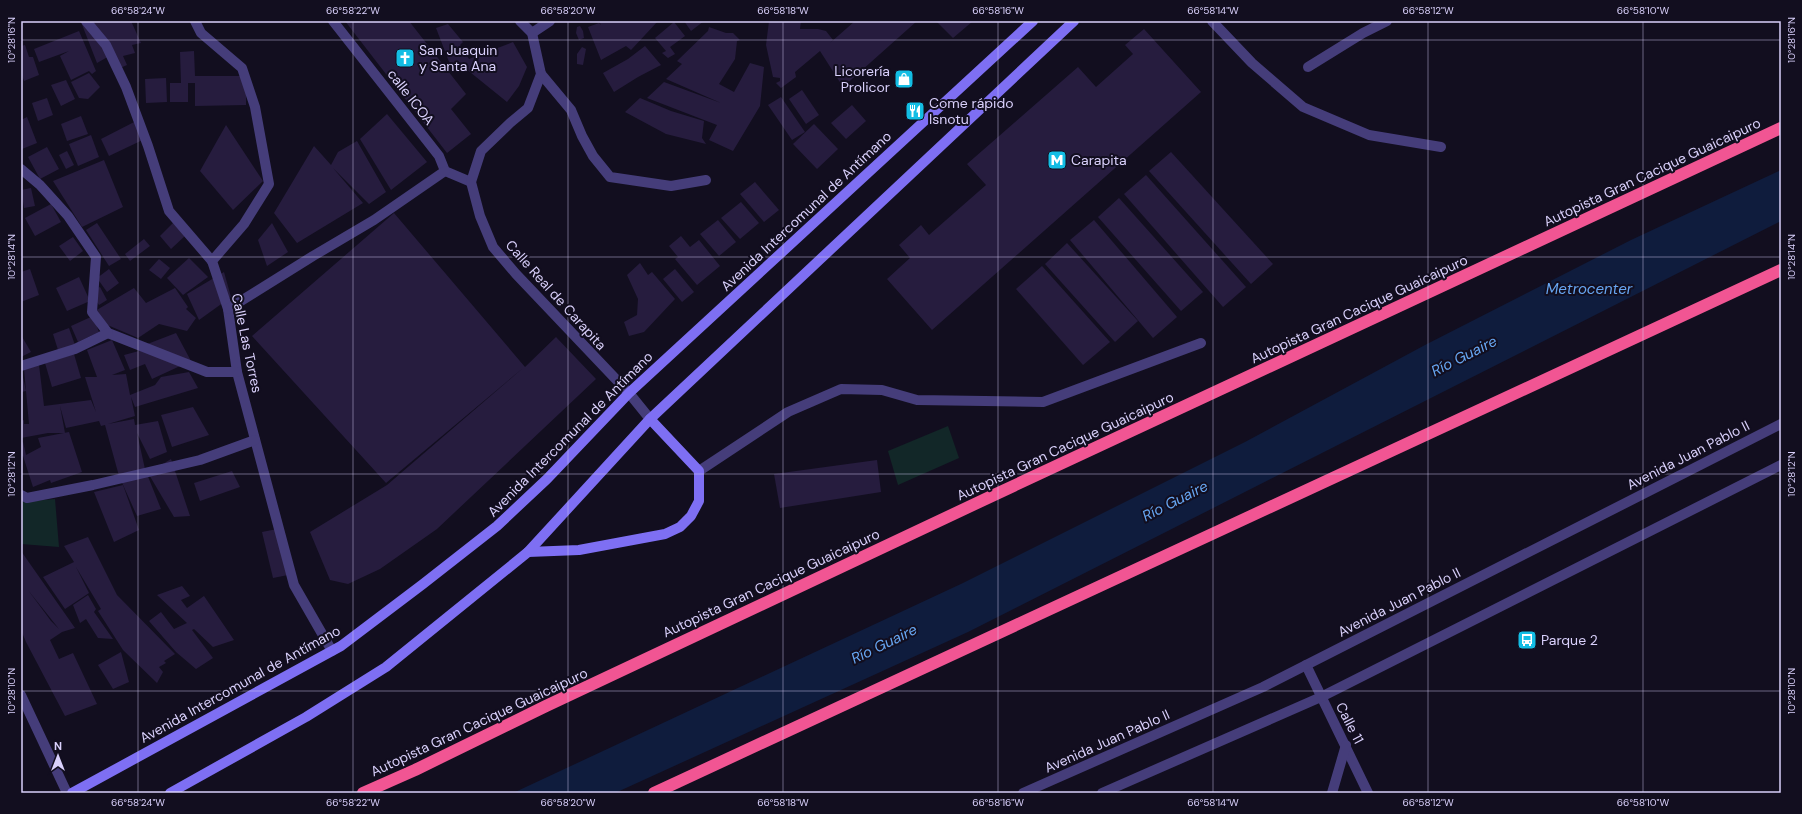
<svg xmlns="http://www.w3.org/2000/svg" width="1802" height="814" viewBox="0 0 1802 814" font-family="'DM Sans',sans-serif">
	<rect width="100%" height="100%" fill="#120e1f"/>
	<g fill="#122728">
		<path d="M948,426L959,458L898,485L888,451Z"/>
		<path d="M55,499L59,547L21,544V502Z"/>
	</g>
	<path fill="#0f1c3d" d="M1781,170V221L968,632L615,793H513L963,583L1245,442L1425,345L1631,240Z"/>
	<g fill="#261c3e" fill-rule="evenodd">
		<path d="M131,21L141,43L132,45L135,53L123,56L127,65L118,69L111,55L97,63L81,22Z"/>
		<path d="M345,21H409L466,94L451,109L471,134L447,153Z"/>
		<path d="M599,21H658L631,50L626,46L601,60L588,27L599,23L601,25Z"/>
		<path d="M684,21H704L691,31Z"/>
		<path d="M769,21H801L800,29H818L826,31L833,40L830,43L855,21H917L843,87L820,51L795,72L796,77L781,88L776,83L780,81V78L773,77L766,45Z"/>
		<path d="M936,21H973L953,38Z"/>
		<path d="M674,22L685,36L670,47L675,54L668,58L662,53L666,51L655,38Z"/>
		<path d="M448,24L463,42L460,45L469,59L513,42L527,67L519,86L507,102L460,64L451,67L436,28Z"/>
		<path d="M580,26L583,31L584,38L579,40L576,33L577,27Z"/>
		<path d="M709,27L726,33H733L740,40L737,41L735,59L719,84L734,92L750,63L764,67L760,106L733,151L709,140L717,125L647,98L664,82L721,103L666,79L682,64L677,61L708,31Z"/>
		<path d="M1144,29L1201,92L932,330L887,279L910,258L899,245L921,225L929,235L986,185L967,164L1078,67L1096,87L1133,54L1125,45Z"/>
		<path d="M79,31L96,71L92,74L89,71L71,80L60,56L69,51L39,62L34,49Z"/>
		<path d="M25,45L29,57H33L39,75L24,81L21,73V46Z"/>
		<path d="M645,46L661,65L638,77L614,92L603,73L628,59Z"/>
		<path d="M582,47L586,49L583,65L577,64V54Z"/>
		<path d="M194,51L195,76H246V105L195,106V83H188V102H170V83H181L180,52Z"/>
		<path d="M89,73L100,87L88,99L79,98L71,82Z"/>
		<path d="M166,78L167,102L146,103L145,79Z"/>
		<path d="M66,80L75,99L61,106L51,85Z"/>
		<path d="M802,90L819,115L806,124L789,99Z"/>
		<path d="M781,97L805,132L792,140L768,105Z"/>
		<path d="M47,98L53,115L38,121L32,103Z"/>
		<path d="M640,98L671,111L704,121L702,138L706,144L666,134L625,112Z"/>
		<path d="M852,105L866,121L846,139L831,123Z"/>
		<path d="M387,114L427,162L391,190L360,139Z"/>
		<path d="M81,116L88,134L67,141L61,124Z"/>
		<path d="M27,117L37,143L22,149L21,120Z"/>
		<path d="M140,119L149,137L109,156L101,139Z"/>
		<path d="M814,124L838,149L817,169L793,144Z"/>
		<path d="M226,125L263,181L233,210L200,171Z"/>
		<path d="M91,135L99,157L78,166L69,144Z"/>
		<path d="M357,141L386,192L369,204L333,168L363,203L297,243L274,213L314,146L331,165L338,152Z"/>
		<path d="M47,147L59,169L40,179L28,157Z"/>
		<path d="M67,151L74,165L66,169L59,155Z"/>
		<path d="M1171,152L1273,264L1251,284L1149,171Z"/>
		<path d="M104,160L123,207L82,227L53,181Z"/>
		<path d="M1146,175L1246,287L1223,307L1124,194Z"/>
		<path d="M755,182L779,210L764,222L740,194Z"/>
		<path d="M31,188L35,206L24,208L21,190Z"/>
		<path d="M1119,198L1203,292L1181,311L1098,217Z"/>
		<path d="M741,202L759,223L740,239L721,218Z"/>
		<path d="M51,204L61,222L35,236L25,218Z"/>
		<path d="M394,213L525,367L556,337L596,379L437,529L380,569L348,584L330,580L310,532L387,485L523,368L386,483L252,336Z"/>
		<path d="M718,220L736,242L719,256L700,234Z"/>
		<path d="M1094,220L1177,317L1153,338L1070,240Z"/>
		<path d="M97,223L121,259L109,266L86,230Z"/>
		<path d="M173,223L186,235L171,249L160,236Z"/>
		<path d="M272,223L288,252L267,266L258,240Z"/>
		<path d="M681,236L690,247L699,240L720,266L697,285L675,259L678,257L669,246Z"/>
		<path d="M73,237L83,251L70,261L59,246Z"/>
		<path d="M144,239L150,246L130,261L125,254Z"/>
		<path d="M1067,243L1138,321L1115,342L1045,264Z"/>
		<path d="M189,258L208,277L183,295L167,278Z"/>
		<path d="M159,259L170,268L161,279L149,270Z"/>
		<path d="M640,263L648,275L652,272L675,299L644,332L629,336L624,322L637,315L638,299L627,275Z"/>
		<path d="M1042,266L1110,342L1083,365L1016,289Z"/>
		<path d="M30,269L39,295L21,302V272Z"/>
		<path d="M109,269L119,283L107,292L97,278Z"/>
		<path d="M675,269L694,292L682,302L663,279Z"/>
		<path d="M224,272L231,297L199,320L187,294Z"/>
		<path d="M79,277L90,301L67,311L56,288Z"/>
		<path d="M100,287L107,300L99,305L94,298L95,289Z"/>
		<path d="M134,288L146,303L175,288L188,307L186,309L196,318L187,331L159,324L138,338L105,324L95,311Z"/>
		<path d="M93,316L99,332L78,342L71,326Z"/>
		<path d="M69,328L75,345L58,350L53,334Z"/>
		<path d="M176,333L191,361L152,379L145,364L130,370L124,355L139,351L137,348Z"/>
		<path d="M21,335L31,352L21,357Z"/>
		<path d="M112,340L125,370L112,375L126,374L130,395L155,385L161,377L189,372L198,388L135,407L131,397L135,416L108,424L134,419L135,425L158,421L167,452L150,459L137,433L145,469L161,509L137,516L119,476L105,425L101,426L99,421L66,428L60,406L65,433H48L21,438V421L24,420V424H29L24,369L39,365L44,406L91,400L96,412L85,377H97L87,350Z"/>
		<path d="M74,354L81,378L52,387L45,363Z"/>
		<path d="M21,368L26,391L21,392Z"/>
		<path d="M193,407L209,435L172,447L161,415Z"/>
		<path d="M69,432L82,472L51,483L50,480L33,487L23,456L21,457V443L23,442L26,455L41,447L38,438Z"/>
		<path d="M171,459L190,516L174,517L148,473Z"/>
		<path d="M877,460L881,492L780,508L774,474Z"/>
		<path d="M232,471L240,487L200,501L194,483Z"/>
		<path d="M123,485L139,530L114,542L94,492Z"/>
		<path d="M282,528L293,574L273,578L262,532Z"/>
		<path d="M88,537L117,595L175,654L164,661L166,663L159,667L163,672L157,683L123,650L98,611L101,609L76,567L89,593L65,609L43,577L74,562L64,546Z"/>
		<path d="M21,551L75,628L62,632L50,640L59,659L73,653L97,704L65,716L26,642L21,630ZM28,590L59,629L51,621Z"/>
		<path d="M182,586L190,596L181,600L187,608L204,596L234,640L213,647L194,629L192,630L213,658L196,669L176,652L149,621L161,612L174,629L187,623L157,595Z"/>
		<path d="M88,595L96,609L94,612L113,639L98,638L86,619L80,623L73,605Z"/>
		<path d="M121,652L129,682L113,689L98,665Z"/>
	</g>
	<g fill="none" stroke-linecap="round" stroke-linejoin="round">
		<g stroke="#453d7a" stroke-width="10">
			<path d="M1212,21L1252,63L1303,107L1369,135L1441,147"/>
			<path d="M1308,67L1363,33L1387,21"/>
			<path d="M699,471L788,412L841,389L882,390L917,400L1043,402L1201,343"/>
		</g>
		<g stroke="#453d7a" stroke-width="10">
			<path d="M86,21L106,45L126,87L148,146L169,211L212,261"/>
			<path d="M195,21L201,33L242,68L255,107L269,184L244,224L212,261L228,309L237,372L294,585L332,651"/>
			<path d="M333,21L439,156L445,171L471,182"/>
			<path d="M520,21L532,33L541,74L528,108L510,123L481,151L471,182L480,216L493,247L516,274L629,393L650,419"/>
			<path d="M532,33L550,21"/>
			<path d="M541,74L571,110L582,136L593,156L610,177L671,186L706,180"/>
			<path d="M21,169L40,185L68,216L96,257L92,312L108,333L207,372H237"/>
			<path d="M228,309L313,256L374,220L445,171"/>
			<path d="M21,366L75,349L108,333"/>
			<path d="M21,495L27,498L93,485L200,460L255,440"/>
			<path d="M1306,665L1368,793"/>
			<path d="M21,695L67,793"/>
			<path d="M1023,793L1263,687L1781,424"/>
			<path d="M1102,793L1321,697L1781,465"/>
			<path d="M1332,793L1346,745"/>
		</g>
		<g stroke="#7e6ff3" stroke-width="10">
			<path d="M528,552L579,550L665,534L680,527L691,516L699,501V471L650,419"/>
			<path d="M72,793L341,646L423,584L497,526L547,479L629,393L1033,21"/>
			<path d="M170,793L306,717L386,667L528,552L650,419L1074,21"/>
		</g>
		<g stroke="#f15593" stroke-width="12">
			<path d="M363,793L415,770L546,706L994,495L1781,128"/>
			<path d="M654,793L1781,270"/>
		</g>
	</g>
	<path fill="none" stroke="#d9d0fb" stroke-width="1" stroke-opacity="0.45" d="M138,21V793M353,21V793M568,21V793M783,21V793M998,21V793M1213,21V793M1428,21V793M1643,21V793M21,40H1781M21,257H1781M21,474H1781M21,691H1781"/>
	<defs>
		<symbol id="church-square" viewBox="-11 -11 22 22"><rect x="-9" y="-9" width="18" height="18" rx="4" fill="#13bde4" stroke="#120e1f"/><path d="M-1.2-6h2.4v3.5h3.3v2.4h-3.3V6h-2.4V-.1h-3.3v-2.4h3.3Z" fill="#fff"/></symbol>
		<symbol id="shop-square" viewBox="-11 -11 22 22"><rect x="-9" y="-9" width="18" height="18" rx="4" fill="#13bde4" stroke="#120e1f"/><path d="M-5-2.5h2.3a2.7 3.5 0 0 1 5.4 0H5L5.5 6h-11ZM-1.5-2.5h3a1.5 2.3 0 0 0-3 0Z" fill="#fff"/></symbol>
		<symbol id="restaurant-square" viewBox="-11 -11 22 22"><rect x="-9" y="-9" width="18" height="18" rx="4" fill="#13bde4" stroke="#120e1f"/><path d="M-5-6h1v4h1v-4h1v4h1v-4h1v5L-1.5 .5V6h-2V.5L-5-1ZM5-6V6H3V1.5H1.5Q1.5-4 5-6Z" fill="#fff"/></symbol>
		<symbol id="metro-square" viewBox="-11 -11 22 22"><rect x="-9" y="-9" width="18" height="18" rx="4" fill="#13bde4" stroke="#120e1f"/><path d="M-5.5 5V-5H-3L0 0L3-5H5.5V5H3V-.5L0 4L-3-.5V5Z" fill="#fff"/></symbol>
		<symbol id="bus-square" viewBox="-11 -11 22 22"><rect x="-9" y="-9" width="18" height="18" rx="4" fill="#13bde4" stroke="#120e1f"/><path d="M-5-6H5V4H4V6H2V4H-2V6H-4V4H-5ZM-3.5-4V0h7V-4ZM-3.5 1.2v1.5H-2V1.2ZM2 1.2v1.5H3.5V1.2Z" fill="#fff"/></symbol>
	</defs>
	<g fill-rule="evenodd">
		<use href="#church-square" x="394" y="47" width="22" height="22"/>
		<use href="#shop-square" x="893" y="68" width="22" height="22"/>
		<use href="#restaurant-square" x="904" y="100" width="22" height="22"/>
		<use href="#metro-square" x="1046" y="149" width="22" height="22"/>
		<use href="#bus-square" x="1516" y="629" width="22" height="22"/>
	</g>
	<g text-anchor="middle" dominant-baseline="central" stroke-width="4" stroke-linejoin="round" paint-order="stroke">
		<g font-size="14" fill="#d9d0fb" stroke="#120e1f" text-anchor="start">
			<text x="419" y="50">San Juaquin<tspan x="419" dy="16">y Santa Ana</tspan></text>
			<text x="890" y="71" text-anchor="end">Licorería<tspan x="890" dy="16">Prolicor</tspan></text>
			<text x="929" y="103">Come rápido<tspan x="929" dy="16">Isnotu</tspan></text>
			<text x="1071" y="160">Carapita</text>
			<text x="1541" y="640">Parque 2</text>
		</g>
		<g font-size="14" fill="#d9d0fb" stroke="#120e1f">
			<text transform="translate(411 97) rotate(52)">calle ICOA</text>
			<text transform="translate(1652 172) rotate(-25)">Autopista Gran Cacique Guaicaipuro</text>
			<text transform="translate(806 211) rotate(-43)">Avenida Intercomunal de Antímano</text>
			<text transform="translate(556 295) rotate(48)">Calle Real de Carapita</text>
			<text transform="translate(1359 309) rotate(-25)">Autopista Gran Cacique Guaicaipuro</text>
			<text transform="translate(247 343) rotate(78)">Calle Las Torres</text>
			<text transform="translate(570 434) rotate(-45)">Avenida Intercomunal de Antímano</text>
			<text transform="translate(1065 446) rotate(-25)">Autopista Gran Cacique Guaicaipuro</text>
			<text transform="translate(1688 455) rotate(-27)">Avenida Juan Pablo II</text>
			<text transform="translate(771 583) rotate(-25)">Autopista Gran Cacique Guaicaipuro</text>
			<text transform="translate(1399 602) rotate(-27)">Avenida Juan Pablo II</text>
			<text transform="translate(240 684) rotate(-29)">Avenida Intercomunal de Antímano</text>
			<text transform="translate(479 722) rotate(-25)">Autopista Gran Cacique Guaicaipuro</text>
			<text transform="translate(1350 723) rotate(63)">Calle 11</text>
			<text transform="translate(1107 741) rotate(-24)">Avenida Juan Pablo II</text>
		</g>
		<g font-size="15" font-style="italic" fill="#67a6f2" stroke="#120e1f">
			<text x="1589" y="289">Metrocenter</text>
			<text transform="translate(1464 356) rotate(-27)">Río Guaire</text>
			<text transform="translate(1175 501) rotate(-27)">Río Guaire</text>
			<text transform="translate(884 644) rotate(-26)">Río Guaire</text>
		</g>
	</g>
	<rect width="1802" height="814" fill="none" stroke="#120e1f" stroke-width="44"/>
	<g transform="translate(58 756)" stroke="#120e1f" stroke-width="3" paint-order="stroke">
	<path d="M0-3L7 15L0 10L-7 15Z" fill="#d9d0fb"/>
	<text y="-6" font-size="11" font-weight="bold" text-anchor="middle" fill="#d9d0fb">N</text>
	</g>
	<rect x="22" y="22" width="1758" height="770" fill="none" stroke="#d9d0fb" stroke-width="1.5"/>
	<g font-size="10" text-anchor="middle" fill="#d9d0fb">
		<text x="138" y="14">66°58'24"W</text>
		<text x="353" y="14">66°58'22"W</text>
		<text x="568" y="14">66°58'20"W</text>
		<text x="783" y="14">66°58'18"W</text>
		<text x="998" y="14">66°58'16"W</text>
		<text x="1213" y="14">66°58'14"W</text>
		<text x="1428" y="14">66°58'12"W</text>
		<text x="1643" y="14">66°58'10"W</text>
		<text transform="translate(11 40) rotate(-90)" y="4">10°28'16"N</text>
		<text transform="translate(1791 40) rotate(-90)" y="4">10°28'16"N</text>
		<text transform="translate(11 257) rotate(-90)" y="4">10°28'14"N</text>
		<text transform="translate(1791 257) rotate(-90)" y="4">10°28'14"N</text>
		<text transform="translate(11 474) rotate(-90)" y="4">10°28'12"N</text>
		<text transform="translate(1791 474) rotate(-90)" y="4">10°28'12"N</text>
		<text transform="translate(11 691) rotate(-90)" y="4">10°28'10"N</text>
		<text transform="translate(1791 691) rotate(-90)" y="4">10°28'10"N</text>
		<text x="138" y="806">66°58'24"W</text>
		<text x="353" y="806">66°58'22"W</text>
		<text x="568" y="806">66°58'20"W</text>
		<text x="783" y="806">66°58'18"W</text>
		<text x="998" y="806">66°58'16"W</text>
		<text x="1213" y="806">66°58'14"W</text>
		<text x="1428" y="806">66°58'12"W</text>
		<text x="1643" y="806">66°58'10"W</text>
	</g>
</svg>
